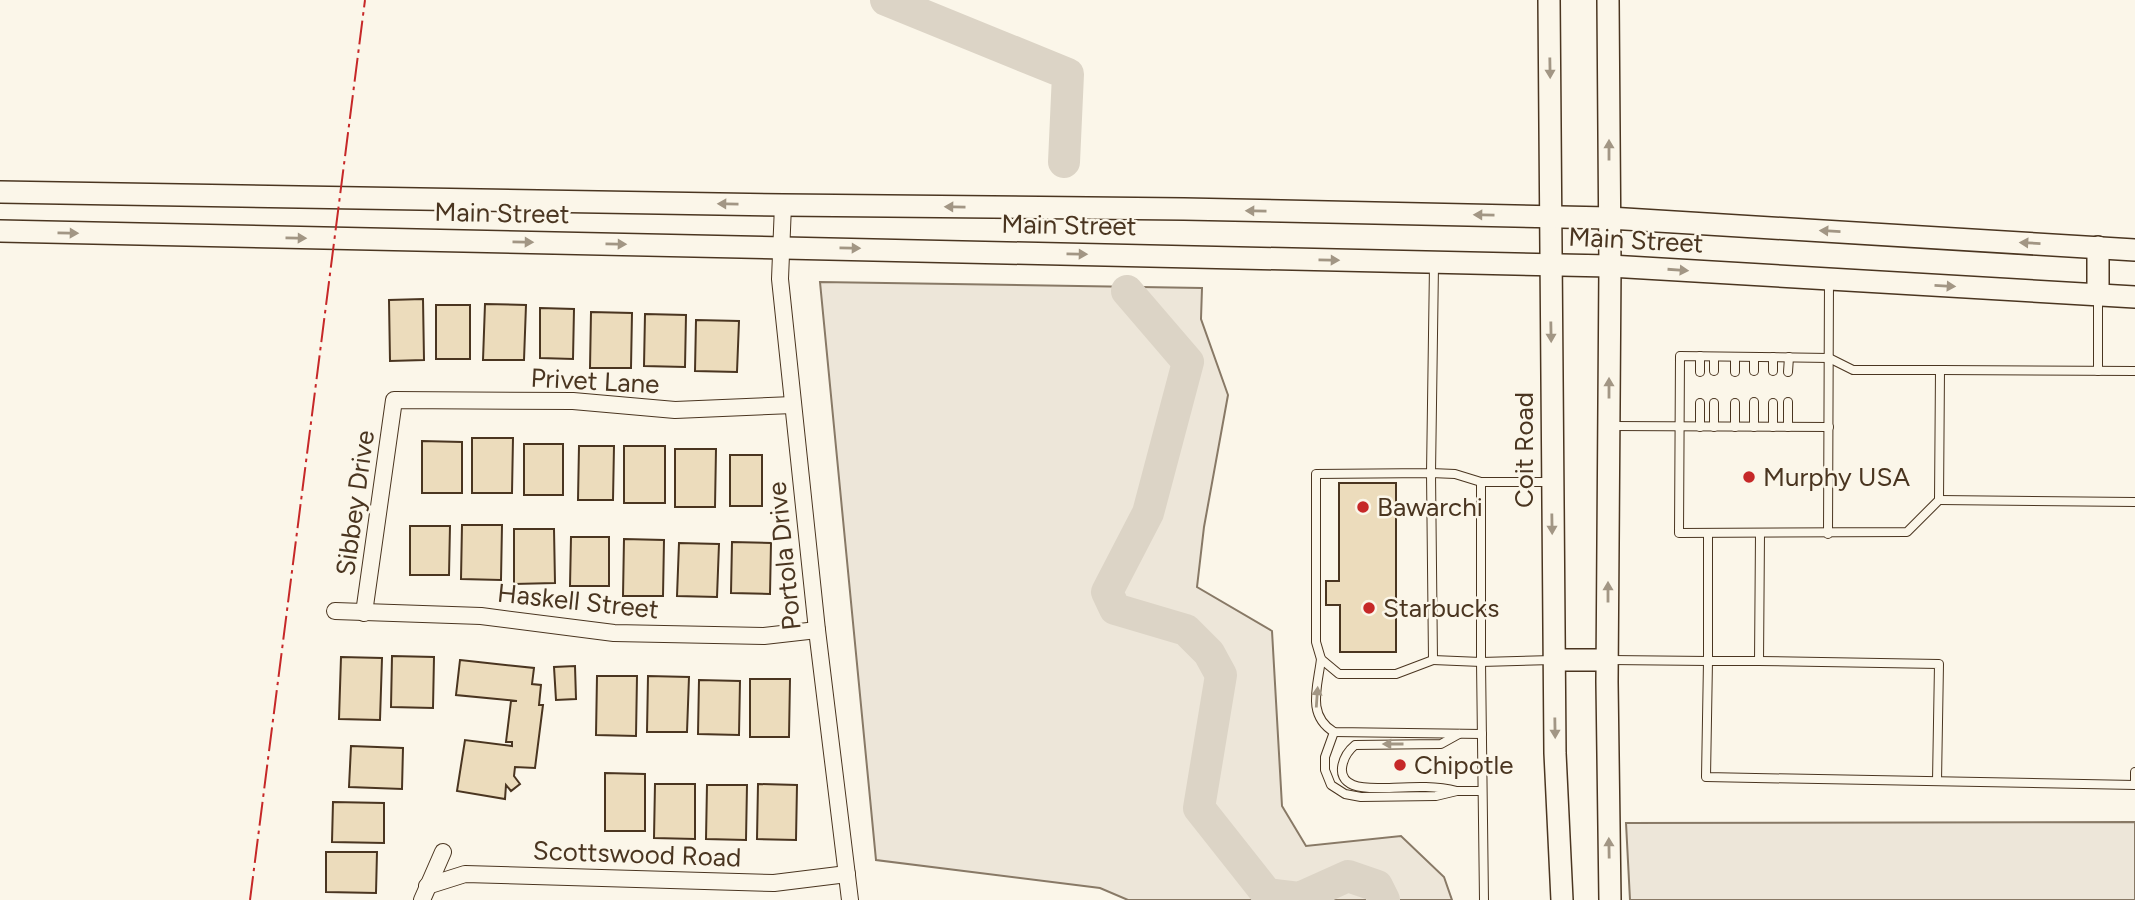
<svg xmlns="http://www.w3.org/2000/svg" width="2135" height="900" viewBox="0 0 2135 900" font-family="Figtree,sans-serif">
	<rect width="100%" height="100%" fill="#fbf6e9"/>
	<g fill="#ede6d9" stroke="#887966" stroke-width="2">
		<path d="M820,282L1202,288L1201,319L1228,395L1204,527L1197,587L1272,631L1282,806L1306,846L1401,836L1444,877L1452,900H1128L1100,888L876,860Z"/>
		<path d="M2135,822V900H1630L1626,823Z"/>
	</g>
	<g fill="none" stroke-linecap="round" stroke-linejoin="round">
		<g stroke="#dcd4c6" stroke-width="32">
			<path d="M886,0L1068,74L1064,162"/>
			<path d="M1127,291L1188,362L1148,513L1107,592L1115,609L1186,630L1209,653L1221,675L1199,808L1267,894L1299,898L1348,876L1377,886L1384,900"/>
		</g>
	</g>
	<g fill="#ecdcbc" stroke="#4a3520" stroke-width="2">
		<path d="M423,299L424,360L390,361L389,300Z"/>
		<path d="M485,304L526,305L524,360H483Z"/>
		<rect x="436" y="305" width="34" height="54"/>
		<path d="M540,308L574,309L573,359L540,358Z"/>
		<path d="M591,312L632,313L631,368H590Z"/>
		<path d="M645,314L686,315L685,367L644,366Z"/>
		<path d="M696,320L739,321L737,372L695,371Z"/>
		<path d="M472,438H513L512,493H472Z"/>
		<path d="M422,441L462,442V493H422Z"/>
		<rect x="524" y="444" width="39" height="51"/>
		<path d="M579,446H614L613,500H578Z"/>
		<rect x="624" y="446" width="41" height="57"/>
		<path d="M675,449H716L715,507H675Z"/>
		<rect x="730" y="455" width="32" height="51"/>
		<path d="M1339,483H1396V652H1340V605H1326V581H1339Z"/>
		<path d="M462,525H502L501,580L461,579Z"/>
		<path d="M410,526H450L449,575H410Z"/>
		<path d="M514,529H554L555,583L514,584Z"/>
		<path d="M571,537H609V586H570Z"/>
		<path d="M624,539L664,540L663,596H623Z"/>
		<path d="M732,542L771,543L770,594L731,593Z"/>
		<path d="M679,543L719,544L717,597L677,596Z"/>
		<path d="M392,656L434,657L433,708L391,707Z"/>
		<path d="M341,657L382,658L380,720L339,719Z"/>
		<path d="M460,660L534,668L532,684L541,685L539,705H543L535,768L515,767L514,776L520,784L511,791L506,785L505,799L457,791L465,740L512,746V742H506L511,701H517L456,695Z"/>
		<path d="M575,666L576,699L556,700L554,667Z"/>
		<path d="M597,676H637L636,736L596,735Z"/>
		<path d="M648,676L689,677L687,732H647Z"/>
		<path d="M750,679H790L789,737H750Z"/>
		<path d="M699,680L740,681L739,735L698,734Z"/>
		<path d="M351,746L403,748L402,789L349,787Z"/>
		<path d="M605,773L645,774V831H605Z"/>
		<path d="M655,784H695V839L654,838Z"/>
		<path d="M758,784L797,785L796,840L757,839Z"/>
		<path d="M707,785H747L746,840L706,839Z"/>
		<path d="M333,802L384,803V843L332,842Z"/>
		<path d="M326,852H377L376,893L326,892Z"/>
	</g>
	<g fill="none" stroke-linecap="round" stroke-linejoin="round">
		<defs>
			<g id="service">
				<path d="M1434,265L1431,473L1433,660L1396,674H1339L1321,659L1316,642V474L1431,473L1455,474L1481,482H1551"/>
				<path d="M2098,295V371"/>
				<path d="M1680,356L1829,358L1853,370H1940L1939,500L1907,532L1679,533Z"/>
				<path d="M1700,356V372"/>
				<path d="M1714,357V371"/>
				<path d="M1735,357V372"/>
				<path d="M1754,357V371"/>
				<path d="M1773,357V371"/>
				<path d="M1940,370L2135,371"/>
				<path d="M1788,372L1789,357"/>
				<path d="M1754,402V427"/>
				<path d="M1700,403V427"/>
				<path d="M1714,403V427"/>
				<path d="M1735,403V427"/>
				<path d="M1773,403V427"/>
				<path d="M1612,426L1829,427"/>
				<path d="M1788,427V402"/>
				<path d="M1481,482V662L1484,900"/>
				<path d="M1939,500L2135,502"/>
				<path d="M1760,534L1759,661H1708L1706,777L2135,785"/>
				<path d="M1828,534L1829,279"/>
				<path d="M1321,659C1318,686 1306,715 1334,732L1482,734"/>
				<path d="M1433,660L1481,662L1553,660"/>
				<path d="M1610,660L1708,661V533"/>
				<path d="M1759,661L1939,664L1937,781"/>
				<path d="M1334,732L1325,757V770L1331,785L1345,794L1361,797L1436,796L1457,791H1482"/>
				<path d="M2135,785V772"/>
				<path d="M1457,791C1434,785 1410,787 1386,788C1375,788 1363,789 1353,785C1333,777 1344,754 1355,745L1441,744L1459,734"/>
			</g>
			<g id="minor">
				<path d="M783,205L780,279L817,630L850,900"/>
				<path d="M335,611L481,616L614,633L764,636L817,630"/>
				<path d="M364,613L394,400L573,401L675,410L793,405"/>
				<path d="M427,886L465,874L774,883L847,874"/>
				<path d="M422,900L443,852"/>
			</g>
			<g id="secondary">
				<path d="M1549,0L1555,753L1562,900"/>
				<path d="M1608,0L1610,266L1607,682L1610,900"/>
				<path d="M0,192L783,205L1184,209L1609,218L2135,250"/>
				<path d="M0,231L1610,266L2135,297"/>
				<path d="M2098,247V295"/>
				<path d="M1554,660H1607"/>
			</g>
		</defs>
		<use href="#service" stroke="#4a3520" stroke-width="10"/>
		<use href="#minor" stroke="#4a3520" stroke-width="18"/>
		<use href="#secondary" stroke="#4a3520" stroke-width="24"/>
		<use href="#service" stroke="#fbf6e9" stroke-width="8"/>
		<use href="#minor" stroke="#fbf6e9" stroke-width="16"/>
		<use href="#secondary" stroke="#fbf6e9" stroke-width="21"/>
		<path stroke="#c62828" stroke-width="2" stroke-dasharray="24 5 3.5 5" stroke-linecap="butt" d="M250,900L365,0"/>
	</g>
	<defs><path id="oneway-solid" d="M-6-.8H1V-3.2L6.5 0L1 3.2V.8H-6Z" transform="scale(1.75)"/></defs>
	<g fill="#a29684">
		<use href="#oneway-solid" transform="translate(1550 68) rotate(89)"/>
		<use href="#oneway-solid" transform="translate(1609 150) rotate(-90)"/>
		<use href="#oneway-solid" transform="translate(728 204) rotate(-179)"/>
		<use href="#oneway-solid" transform="translate(955 207) rotate(-179)"/>
		<use href="#oneway-solid" transform="translate(1256 211) rotate(-179)"/>
		<use href="#oneway-solid" transform="translate(1484 215) rotate(-179)"/>
		<use href="#oneway-solid" transform="translate(1830 231) rotate(-177)"/>
		<use href="#oneway-solid" transform="translate(68 233) rotate(1)"/>
		<use href="#oneway-solid" transform="translate(296 238) rotate(1)"/>
		<use href="#oneway-solid" transform="translate(523 242) rotate(1)"/>
		<use href="#oneway-solid" transform="translate(2030 243) rotate(-177)"/>
		<use href="#oneway-solid" transform="translate(616 244) rotate(1)"/>
		<use href="#oneway-solid" transform="translate(850 248) rotate(1)"/>
		<use href="#oneway-solid" transform="translate(1077 254) rotate(1)"/>
		<use href="#oneway-solid" transform="translate(1329 260) rotate(1)"/>
		<use href="#oneway-solid" transform="translate(1678 270) rotate(4)"/>
		<use href="#oneway-solid" transform="translate(1945 286) rotate(3)"/>
		<use href="#oneway-solid" transform="translate(1551 332) rotate(89)"/>
		<use href="#oneway-solid" transform="translate(1609 388) rotate(-90)"/>
		<use href="#oneway-solid" transform="translate(1552 524) rotate(89)"/>
		<use href="#oneway-solid" transform="translate(1608 592) rotate(-90)"/>
		<use href="#oneway-solid" transform="translate(1317 697) rotate(-86)"/>
		<use href="#oneway-solid" transform="translate(1555 728) rotate(89)"/>
		<use href="#oneway-solid" transform="translate(1393 744) rotate(180)"/>
		<use href="#oneway-solid" transform="translate(1609 848) rotate(-91)"/>
	</g>
	<g fill="#c62828" stroke="#fbf6e9" stroke-width="2.5">
		<circle cx="1749" cy="477" r="7"/>
		<circle cx="1363" cy="507" r="7"/>
		<circle cx="1369" cy="608" r="7"/>
		<circle cx="1400" cy="765" r="7"/>
	</g>
	<g text-anchor="middle" dominant-baseline="central" stroke-width="5" stroke-linejoin="round" paint-order="stroke">
		<g font-size="26" fill="#4a3520" stroke="#fbf6e9">
			<text transform="translate(502 213) rotate(1)">Main Street</text>
			<text transform="translate(1069 225) rotate(1)">Main Street</text>
			<text transform="translate(1636 240) rotate(3)">Main Street</text>
			<text transform="translate(595 381) rotate(3)">Privet Lane</text>
			<text transform="translate(1524 450) rotate(-90)">Coit Road</text>
			<text transform="translate(355 503) rotate(-82)">Sibbey Drive</text>
			<text transform="translate(784 556) rotate(-96)">Portola Drive</text>
			<text transform="translate(578 601) rotate(6)">Haskell Street</text>
			<text transform="translate(637 854) rotate(2)">Scottswood Road</text>
		</g>
		<g font-size="26" fill="#4a3520" stroke="#fbf6e9" text-anchor="start">
			<text x="1763" y="477">Murphy USA</text>
			<text x="1377" y="507">Bawarchi</text>
			<text x="1383" y="608">Starbucks</text>
			<text x="1414" y="765">Chipotle</text>
		</g>
	</g>
</svg>
